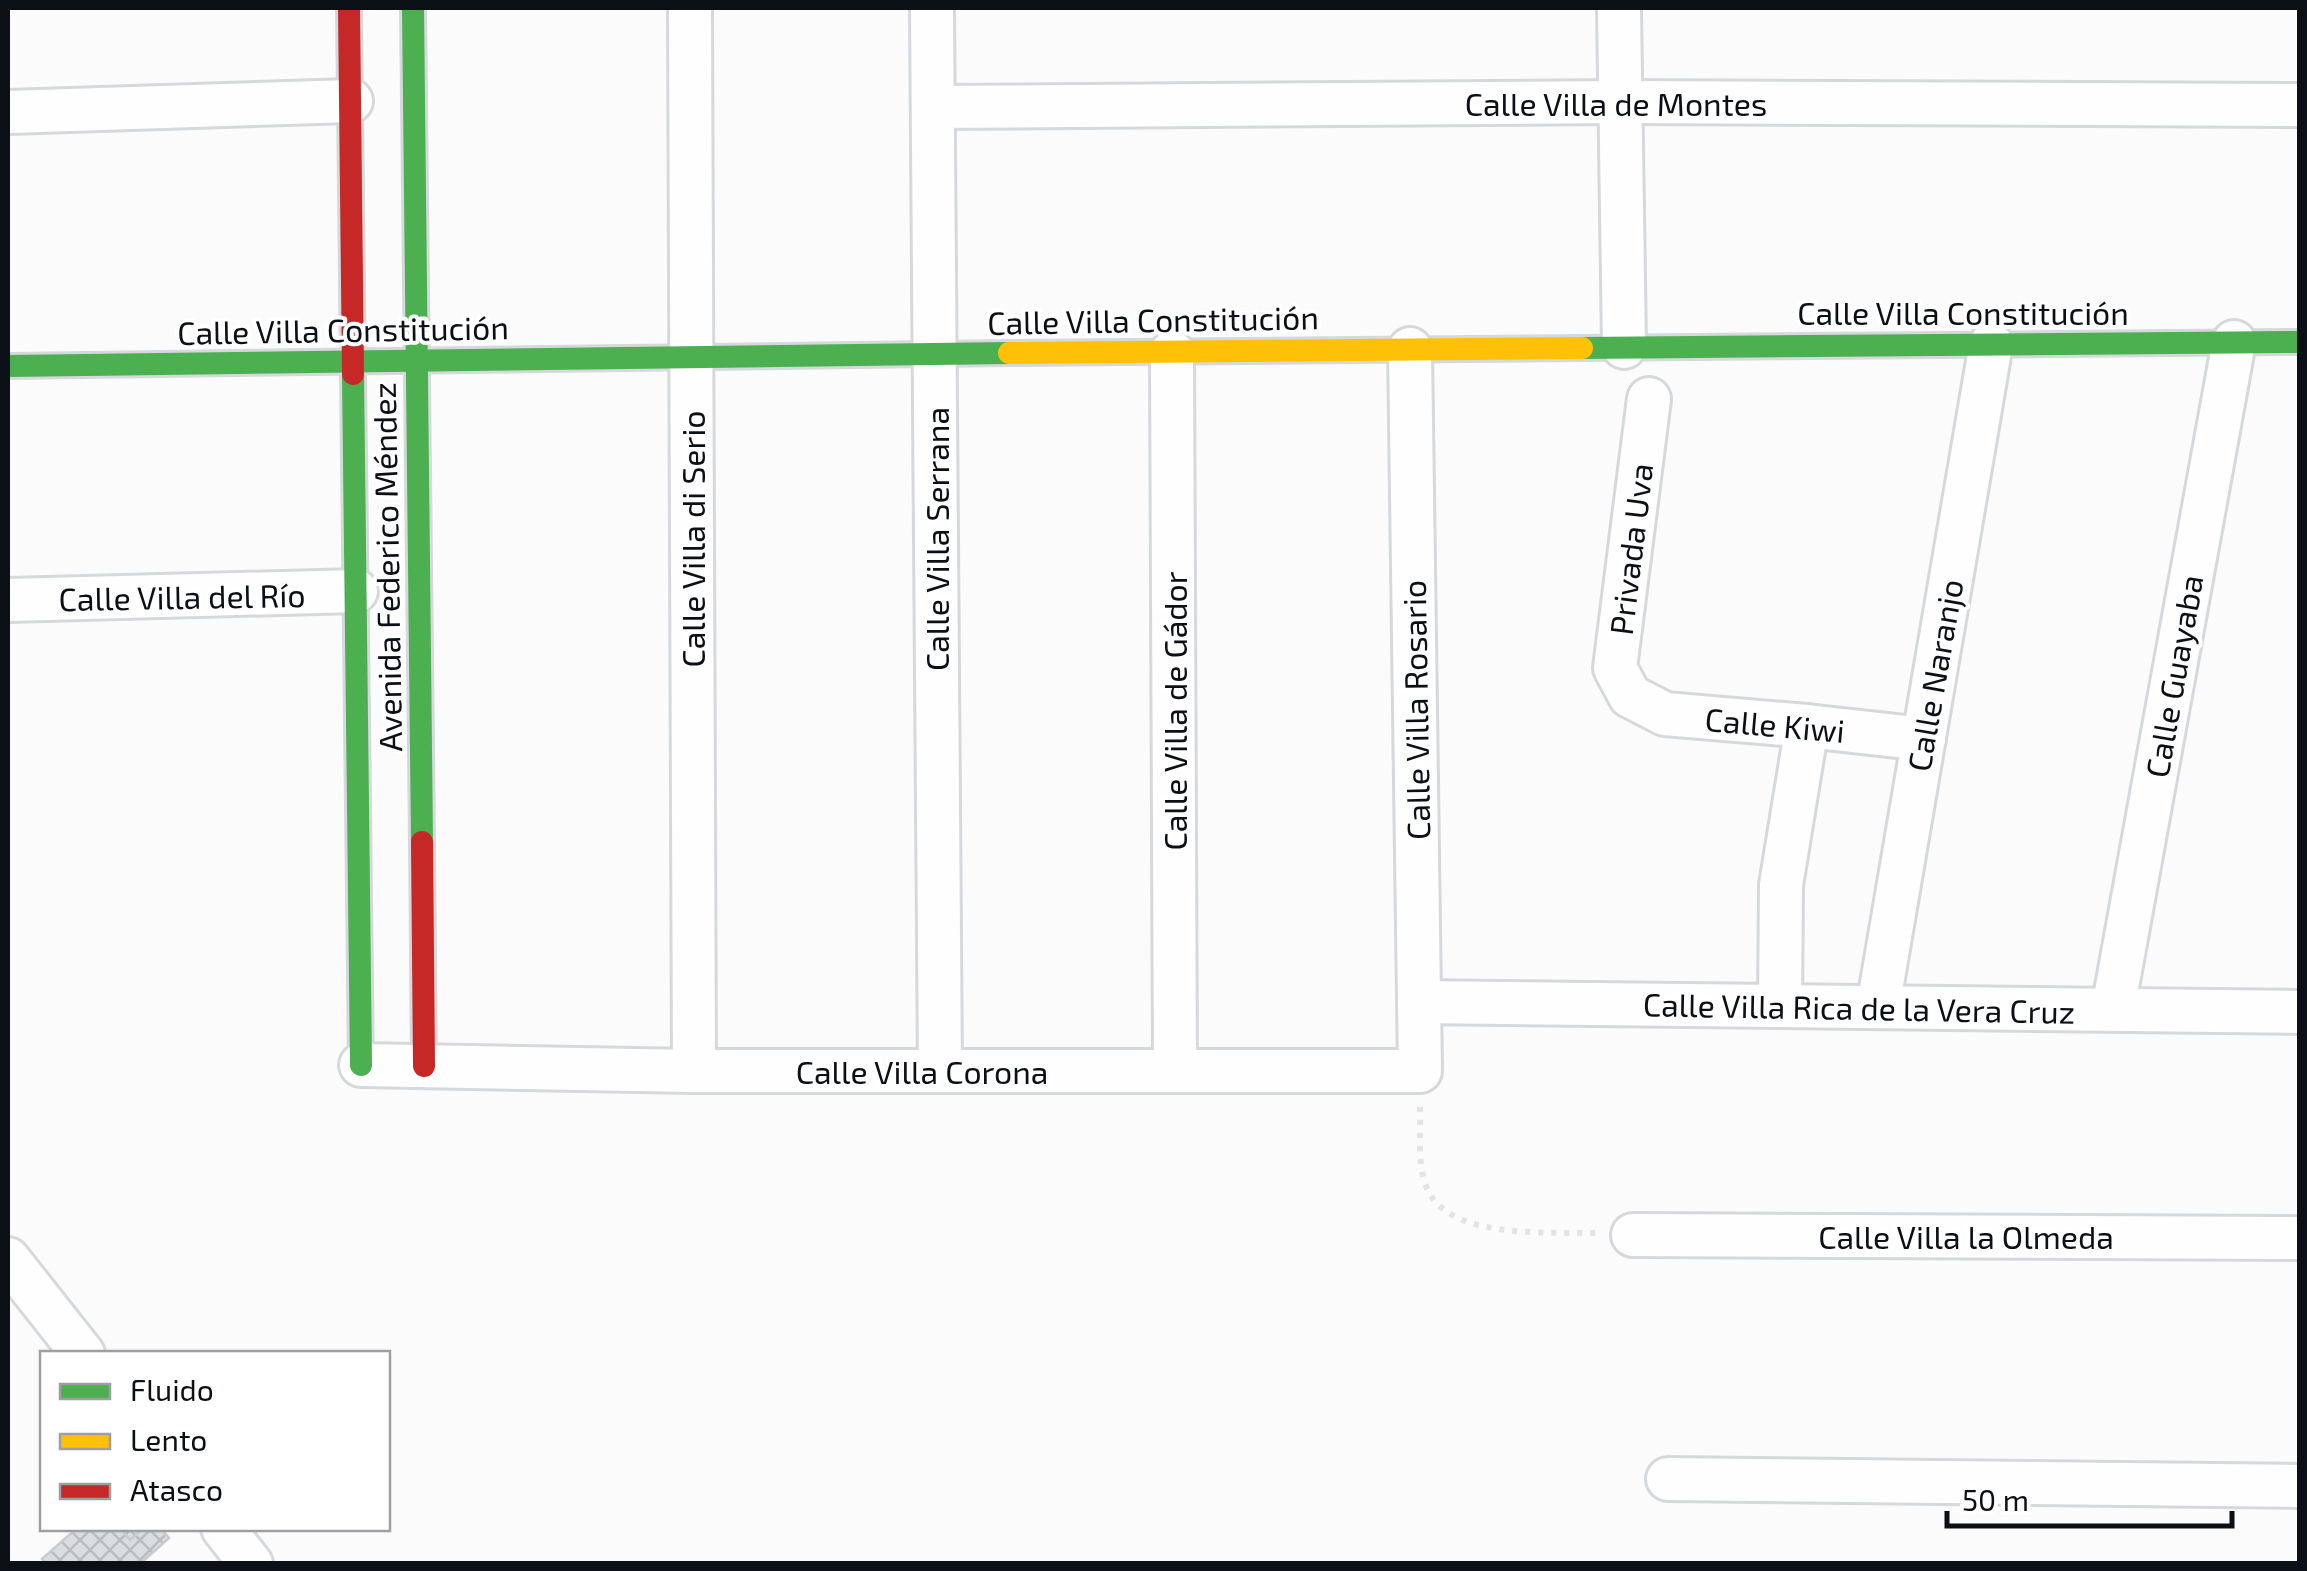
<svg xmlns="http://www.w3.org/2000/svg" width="2307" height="1571" viewBox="0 0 2307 1571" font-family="'Exo 2',sans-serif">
	<defs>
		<pattern id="building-cross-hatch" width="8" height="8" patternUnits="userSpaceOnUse" patternTransform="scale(2.5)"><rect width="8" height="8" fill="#d9dde2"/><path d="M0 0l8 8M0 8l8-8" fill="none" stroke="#b9bdc1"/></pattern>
	</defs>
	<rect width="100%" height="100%" fill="#fbfbfb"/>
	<g fill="url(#building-cross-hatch)" stroke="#c8cccf" stroke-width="2.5">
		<path d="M77,1528H161L169,1538L140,1564H46L42,1559Z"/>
		<path d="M120,1528H144L130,1540Z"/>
	</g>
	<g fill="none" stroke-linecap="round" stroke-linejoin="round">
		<defs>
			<g id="street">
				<path d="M690,8L694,1071"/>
				<path d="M932,8L940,1071"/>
				<path d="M1619,8L1624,347"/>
				<path d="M933,107L1621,102L2300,105"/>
				<path d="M8,112L351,101"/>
				<path d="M1172,352L1175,1071"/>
				<path d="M1649,399L1615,668L1630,696L1665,714L1807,726L1924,739"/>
				<path d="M8,600L356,591"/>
				<path d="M1419,1002L2300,1012"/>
				<path d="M1780,1006L1781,885L1807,726"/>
				<path d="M1878,1007L1991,344"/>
				<path d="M2113,1009L2234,342"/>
				<path d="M361,1065L694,1071H1420L1410,349"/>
				<path d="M1633,1235L2300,1238"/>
				<path d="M8,1259L83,1354"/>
				<path d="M1668,1479L2300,1486"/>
				<path d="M223,1528L251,1564"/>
			</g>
			<g id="fast">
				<path d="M413,8L422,842"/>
				<path d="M1582,348L2300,342"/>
				<path d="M8,366L1009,353"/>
				<path d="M353,374L361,1065"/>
			</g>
			<path id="slow" d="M1009,353L1582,348"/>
			<g id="jam">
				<path d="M349,8L353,374"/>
				<path d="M422,842L424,1066"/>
			</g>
		</defs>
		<use href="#street" stroke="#d5d9dc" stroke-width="48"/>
		<use href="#fast" stroke="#d5d9dc" stroke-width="28"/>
		<use href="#slow" stroke="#d5d9dc" stroke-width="28"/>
		<use href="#jam" stroke="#d5d9dc" stroke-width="28"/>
		<path stroke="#e3e3e3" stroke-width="6" stroke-dasharray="5 8" stroke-linecap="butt" d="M1420,1107C1421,1133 1417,1162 1426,1186C1445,1240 1550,1232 1597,1233"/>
		<use href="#street" stroke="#fefefe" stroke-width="42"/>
		<use href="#fast" stroke="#4caf50" stroke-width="22"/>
		<use href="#slow" stroke="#ffc107" stroke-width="22"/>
		<use href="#jam" stroke="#c62828" stroke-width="22"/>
	</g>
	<g text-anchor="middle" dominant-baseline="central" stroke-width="8" stroke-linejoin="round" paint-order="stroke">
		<g font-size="32" fill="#0a1016" stroke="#fff">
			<text x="1616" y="103">Calle Villa de Montes</text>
			<text x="1963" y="312">Calle Villa Constitución</text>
			<text transform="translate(1153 319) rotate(-1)">Calle Villa Constitución</text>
			<text transform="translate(343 329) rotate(-1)">Calle Villa Constitución</text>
			<text transform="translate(692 539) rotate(-90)">Calle Villa di Serio</text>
			<text transform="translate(936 539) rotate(-90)">Calle Villa Serrana</text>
			<text transform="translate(1630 549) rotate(-83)">Privada Uva</text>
			<text transform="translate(386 567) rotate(-91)">Avenida Federico Méndez</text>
			<text transform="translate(182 596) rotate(-1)">Calle Villa del Río</text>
			<text transform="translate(1934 675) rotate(-80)">Calle Naranjo</text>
			<text transform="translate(2173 676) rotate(-80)">Calle Guayaba</text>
			<text transform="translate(1415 710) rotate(-91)">Calle Villa Rosario</text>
			<text transform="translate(1174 711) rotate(-90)">Calle Villa de Gádor</text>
			<text transform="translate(1775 724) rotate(5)">Calle Kiwi</text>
			<text transform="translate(1859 1007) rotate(1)">Calle Villa Rica de la Vera Cruz</text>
			<text x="922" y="1071">Calle Villa Corona</text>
			<text x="1966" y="1236">Calle Villa la Olmeda</text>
		</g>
	</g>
	<rect width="2307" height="1571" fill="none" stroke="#0a1016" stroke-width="20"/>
	<rect x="40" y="1351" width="350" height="180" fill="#ffffff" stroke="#9d9fa2" stroke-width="2.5"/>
	<rect x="60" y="1384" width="50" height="15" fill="#4caf50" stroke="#9d9fa2" stroke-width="2.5"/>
	<text x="130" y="1401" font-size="30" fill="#0a1016">Fluido</text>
	<rect x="60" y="1434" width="50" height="15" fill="#ffc107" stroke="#9d9fa2" stroke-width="2.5"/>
	<text x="130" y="1451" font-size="30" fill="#0a1016">Lento</text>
	<rect x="60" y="1484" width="50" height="15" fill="#c62828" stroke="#9d9fa2" stroke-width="2.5"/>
	<text x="130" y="1501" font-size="30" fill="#0a1016">Atasco</text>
	<path d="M1947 1511v15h285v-15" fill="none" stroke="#0a1016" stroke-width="5"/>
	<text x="1962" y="1511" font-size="30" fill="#0a1016" stroke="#ffffff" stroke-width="8" paint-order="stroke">50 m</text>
</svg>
